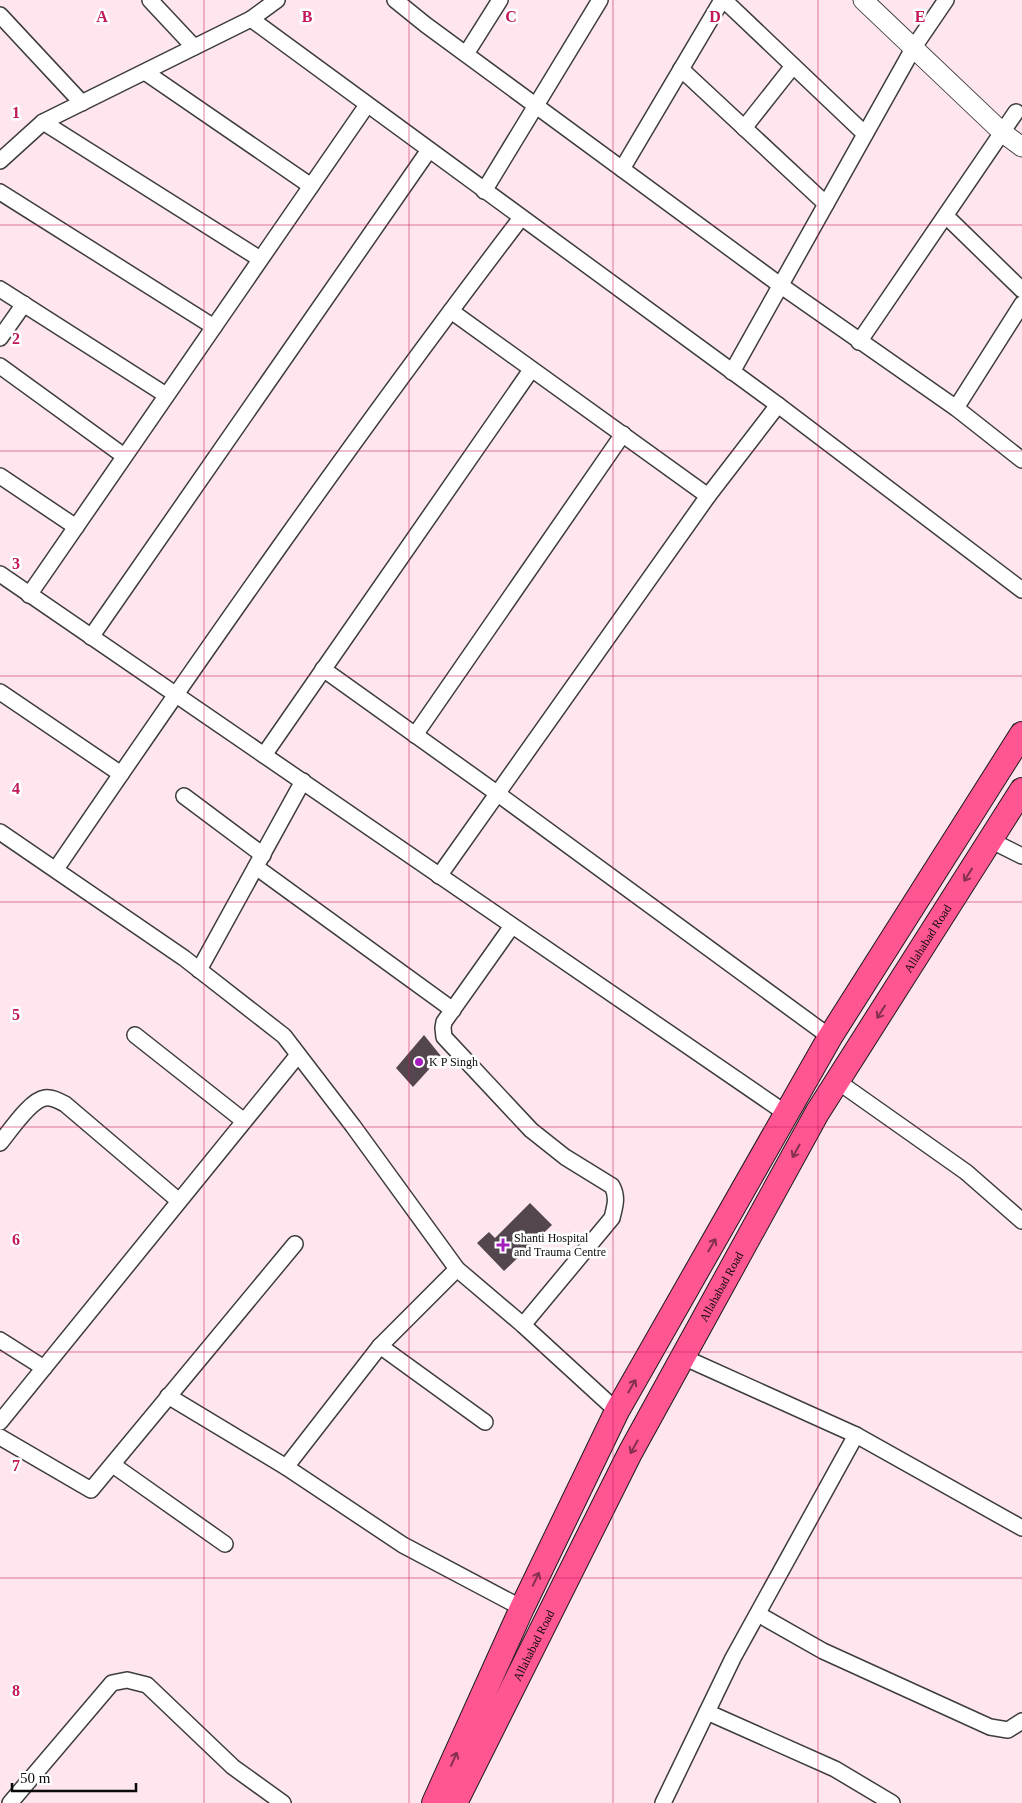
<svg xmlns="http://www.w3.org/2000/svg" width="1022" height="1803" viewBox="0 0 1022 1803" font-family="Georgia,serif">
	<rect width="100%" height="100%" fill="#ffe6ee"/>
	<g fill="#53464f">
		<path d="M424,1035L441,1056L413,1087L396,1068Z"/>
		<path d="M530,1203L552,1225L504,1271L477,1243L489,1232L495,1238Z"/>
	</g>
	<g fill="none" stroke-linecap="round" stroke-linejoin="round">
		<defs>
			<g id="minor">
				<path d="M150,0L194,47"/>
				<path d="M395,0L426,25L780,285L956,408L1022,460"/>
				<path d="M724,0L865,134"/>
				<path d="M0,15L82,103"/>
				<path d="M251,19L778,405L1022,590"/>
				<path d="M466,54L500,0"/>
				<path d="M681,69L826,204"/>
				<path d="M145,72L311,186"/>
				<path d="M43,122L260,259"/>
				<path d="M744,128L793,66"/>
				<path d="M0,161L43,122L251,19L277,0"/>
				<path d="M622,169L722,0"/>
				<path d="M484,191L600,0"/>
				<path d="M0,192L214,327"/>
				<path d="M946,216L1022,290"/>
				<path d="M0,289L166,395"/>
				<path d="M451,311L708,496"/>
				<path d="M0,338L24,304"/>
				<path d="M859,342L1016,112"/>
				<path d="M0,366L124,456"/>
				<path d="M732,372L914,47L946,0"/>
				<path d="M956,408L1022,304"/>
				<path d="M0,476L76,527"/>
				<path d="M0,574L787,1114"/>
				<path d="M29,595L367,105"/>
				<path d="M91,637L429,150"/>
				<path d="M323,669L498,794L830,1037"/>
				<path d="M0,692L121,774"/>
				<path d="M415,735L623,434"/>
				<path d="M264,755L531,370"/>
				<path d="M184,796L263,855"/>
				<path d="M0,832L184,958L284,1036L353,1126L457,1269L523,1325L617,1411"/>
				<path d="M990,840L1022,856"/>
				<path d="M256,867L453,1010"/>
				<path d="M56,869C206,649 359,430 521,218"/>
				<path d="M439,876L708,496L778,405"/>
				<path d="M512,926L444,1022L443,1028L444,1037L531,1130L565,1157L612,1186C618,1197 615,1206 612,1218L523,1325"/>
				<path d="M199,970L303,781"/>
				<path d="M135,1035L244,1121"/>
				<path d="M837,1081L966,1172L1022,1221"/>
				<path d="M0,1143C10,1131 30,1100 45,1098C52,1097 59,1101 65,1104L179,1201"/>
				<path d="M0,1340L44,1368"/>
				<path d="M380,1346L485,1422"/>
				<path d="M683,1357L856,1435L1022,1528"/>
				<path d="M168,1396L286,1467L403,1545L522,1608"/>
				<path d="M0,1422L298,1055"/>
				<path d="M0,1437L91,1490L295,1244"/>
				<path d="M113,1465L225,1544"/>
				<path d="M286,1467L380,1346L457,1269"/>
				<path d="M758,1614L823,1651L990,1727L1008,1730L1022,1721"/>
				<path d="M707,1712L835,1769L892,1803"/>
				<path d="M10,1803L112,1683L127,1680L147,1685L233,1767L283,1803"/>
				<path d="M663,1803L733,1658L856,1435"/>
			</g>
			<path id="tertiary" d="M863,0L1003,133L1022,147"/>
			<g id="primary">
				<path d="M434,1803L522,1608L617,1411L830,1037L1022,734"/>
				<path id="s1" d="M455,1803L630,1453L817,1113L1022,790"/>
			</g>
		</defs>
		<use href="#minor" stroke="#3d3d3d" stroke-width="18"/>
		<use href="#tertiary" stroke="#3d3d3d" stroke-width="21"/>
		<use href="#primary" stroke="#1b1b1b" stroke-width="26"/>
		<use href="#minor" stroke="#fff" stroke-width="15"/>
		<use href="#tertiary" stroke="#fff" stroke-width="19"/>
		<use href="#primary" stroke="#ff5693" stroke-width="24"/>
	</g>
	<defs><path id="oneway-shaft" d="M-6 0H5M1.5-3L5.5 0L1.5 3" fill="none" stroke-width="1.6" stroke-linecap="round" stroke-linejoin="round" transform="scale(1.25)"/></defs>
	<g stroke="#84304e">
		<use href="#oneway-shaft" transform="translate(968 875) rotate(122)"/>
		<use href="#oneway-shaft" transform="translate(881 1012) rotate(122)"/>
		<use href="#oneway-shaft" transform="translate(796 1151) rotate(119)"/>
		<use href="#oneway-shaft" transform="translate(712 1245) rotate(-60)"/>
		<use href="#oneway-shaft" transform="translate(632 1386) rotate(-60)"/>
		<use href="#oneway-shaft" transform="translate(634 1447) rotate(119)"/>
		<use href="#oneway-shaft" transform="translate(536 1579) rotate(-65)"/>
		<use href="#oneway-shaft" transform="translate(454 1759) rotate(-66)"/>
	</g>
	<path fill="none" stroke="#c2185b" stroke-width="1" stroke-opacity="0.55" d="M204,0V1803M409,0V1803M613,0V1803M818,0V1803M0,225H1022M0,451H1022M0,676H1022M0,902H1022M0,1127H1022M0,1352H1022M0,1578H1022"/>
	<g fill="#a41dbf" stroke="#fff" stroke-width="2">
		<circle cx="419" cy="1062" r="5"/>
		<path d="M500.5 1237.5h5v5h5v5h-5v5h-5v-5h-5v-5h5z"/>
	</g>
	<g text-anchor="middle" dominant-baseline="central" stroke-width="5" stroke-linejoin="round" paint-order="stroke">
		<g font-size="12" fill="#0a0a0a" stroke="#fff">
			<text stroke="none"><textPath href="#s1" startOffset="986">Allahabad Road</textPath></text>
			<text stroke="none"><textPath href="#s1" startOffset="581">Allahabad Road</textPath></text>
			<text stroke="none"><textPath href="#s1" startOffset="176">Allahabad Road</textPath></text>
		</g>
		<g font-size="12" fill="#0a0a0a" stroke="#fff" text-anchor="start">
			<text x="429" y="1062">K P Singh</text>
			<text x="514" y="1238">Shanti Hospital<tspan x="514" dy="14">and Trauma Centre</tspan></text>
		</g>
	</g>
	<g font-size="16" text-anchor="middle" font-weight="bold" fill="#c2185b" stroke="#fff" stroke-width="5" stroke-linejoin="round" paint-order="stroke">
		<text x="102" y="22">A</text>
		<text x="307" y="22">B</text>
		<text x="511" y="22">C</text>
		<text x="715" y="22">D</text>
		<text x="920" y="22">E</text>
		<text x="16" y="118">1</text>
		<text x="16" y="344">2</text>
		<text x="16" y="569">3</text>
		<text x="16" y="794">4</text>
		<text x="16" y="1020">5</text>
		<text x="16" y="1245">6</text>
		<text x="16" y="1471">7</text>
		<text x="16" y="1696">8</text>
	</g>
	<path d="M12 1783v8h124v-8" fill="none" stroke="#0a0a0a" stroke-width="2.5"/>
	<text x="20" y="1783" font-size="15" fill="#0a0a0a" stroke="#ffffff" stroke-width="4" paint-order="stroke">50 m</text>
</svg>
